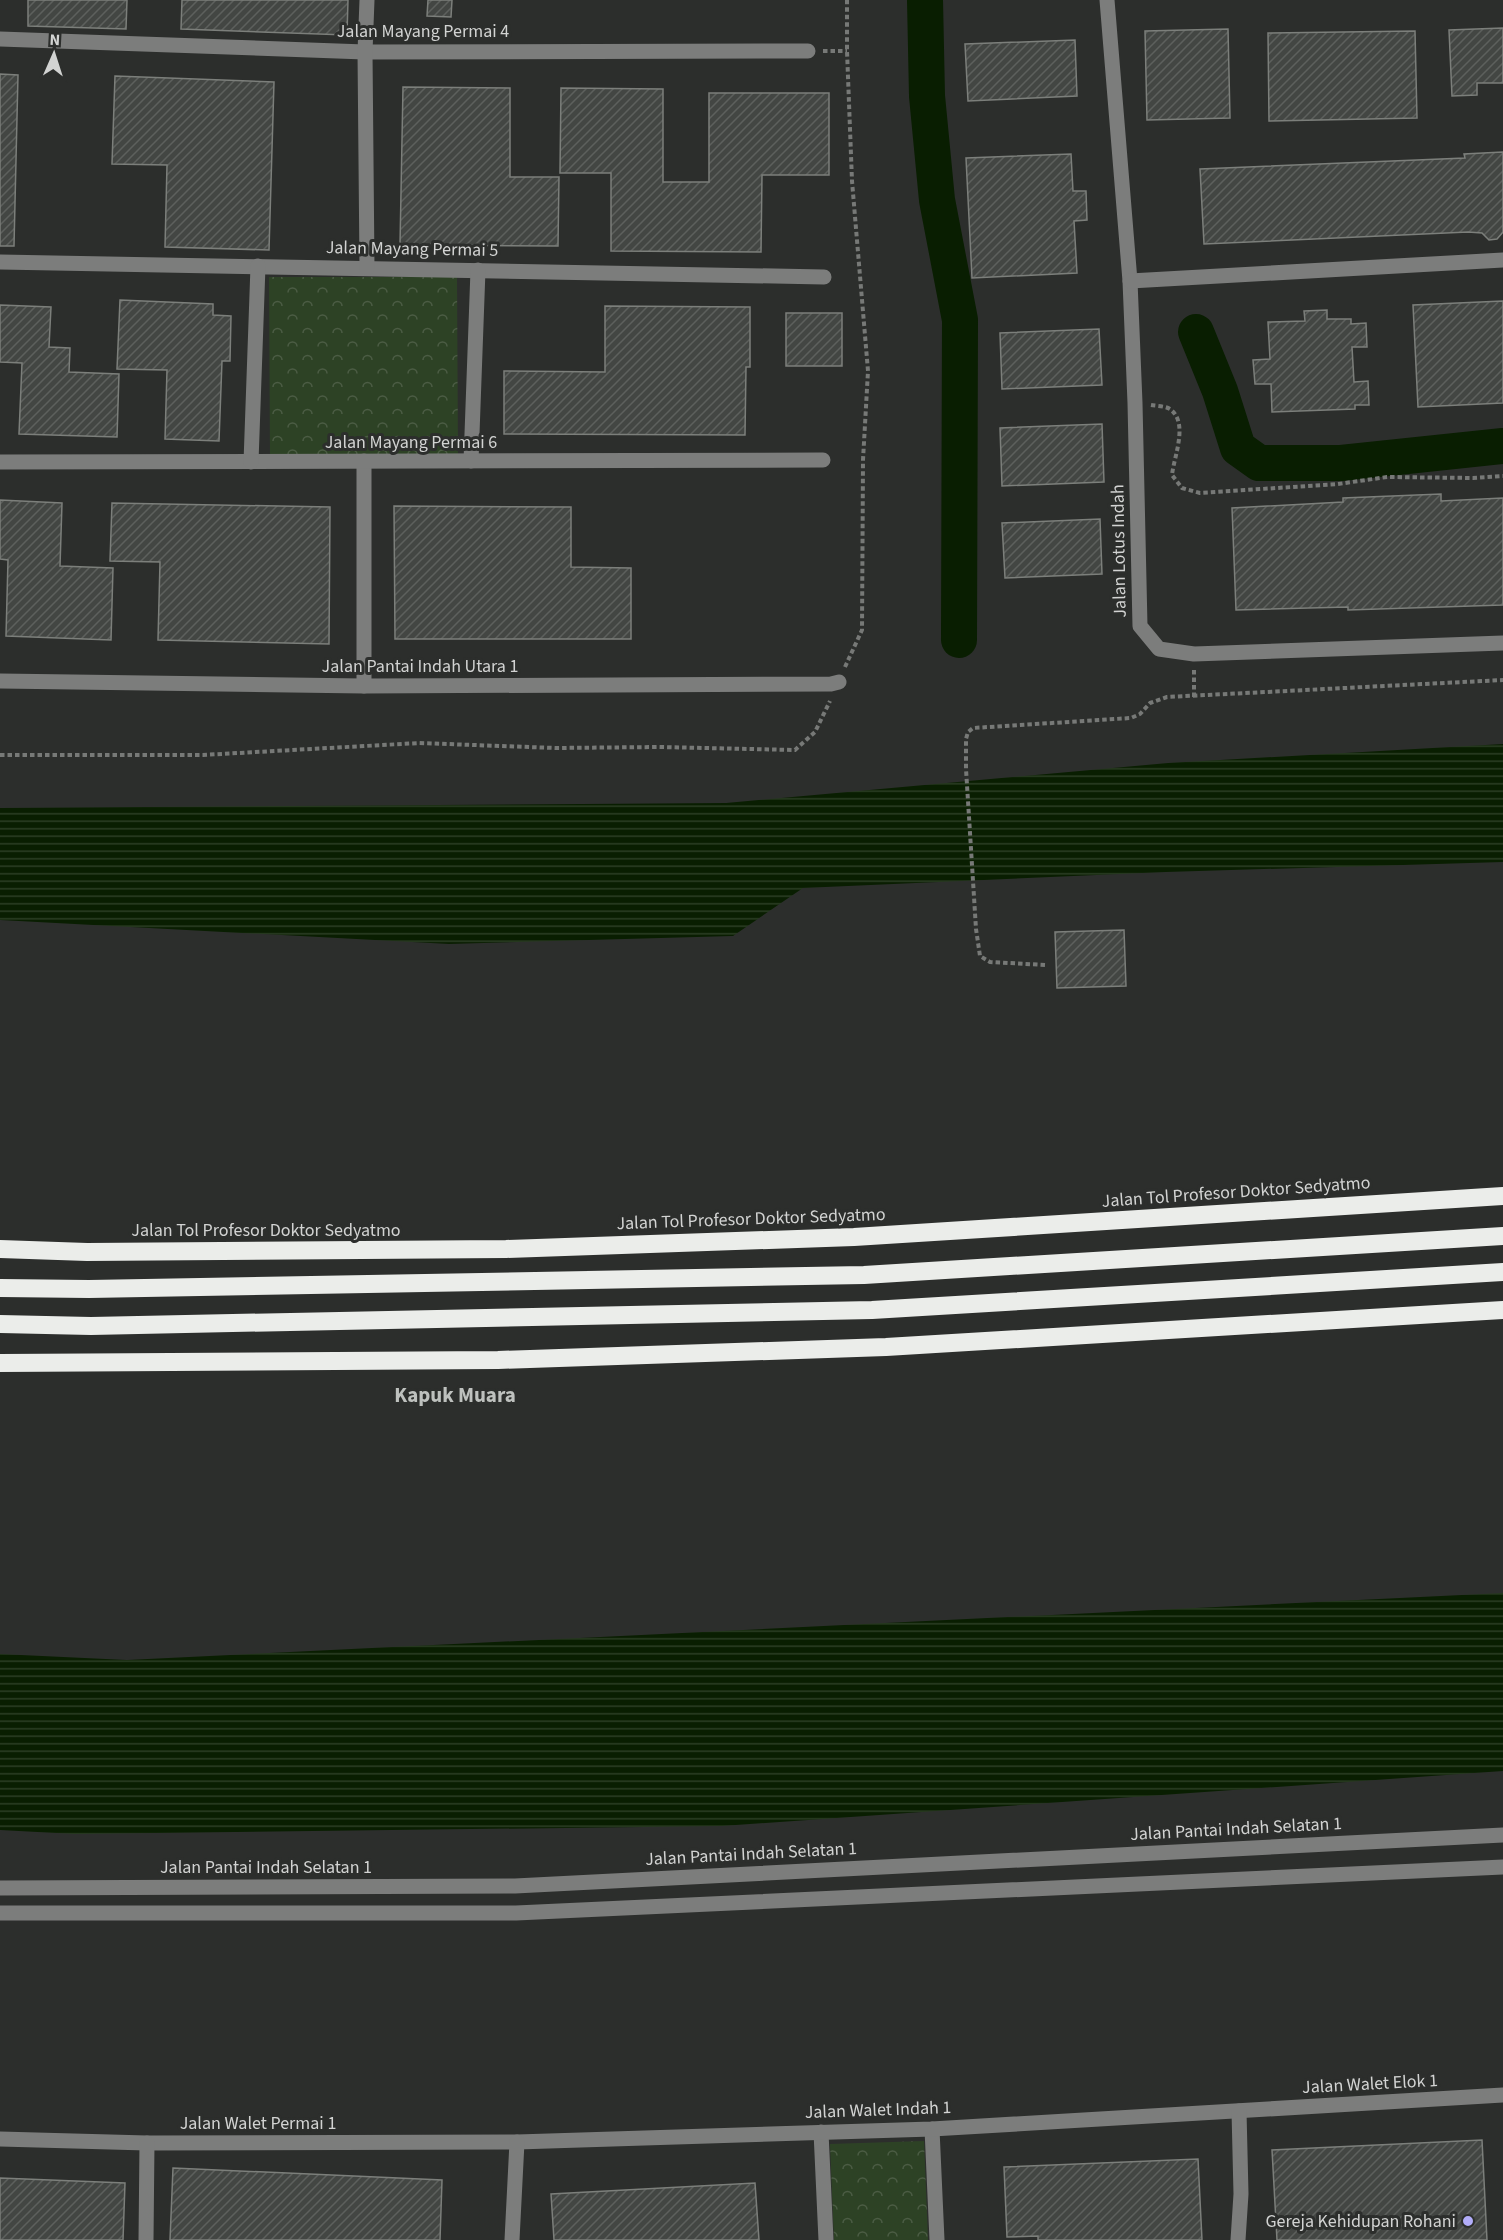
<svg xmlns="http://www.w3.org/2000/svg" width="1503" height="2240" viewBox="0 0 1503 2240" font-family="'Source Sans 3',sans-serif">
	<defs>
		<pattern id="park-crowns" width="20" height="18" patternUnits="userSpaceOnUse" patternTransform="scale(1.5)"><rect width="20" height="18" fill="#2d4225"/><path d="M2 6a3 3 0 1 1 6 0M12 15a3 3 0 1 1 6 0" fill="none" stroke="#4b5c44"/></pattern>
		<pattern id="water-rules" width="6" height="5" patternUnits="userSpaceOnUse" patternTransform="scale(1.5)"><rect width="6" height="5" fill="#091e01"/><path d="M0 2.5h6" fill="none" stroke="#2c3e25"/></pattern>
		<pattern id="building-hatch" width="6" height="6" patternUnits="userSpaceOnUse" patternTransform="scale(1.5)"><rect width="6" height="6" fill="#434643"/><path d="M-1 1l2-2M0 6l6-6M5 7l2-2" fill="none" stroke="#5d605d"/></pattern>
	</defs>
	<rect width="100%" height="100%" fill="#2c2e2c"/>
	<g fill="url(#park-crowns)">
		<path d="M269,277H457L458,458H270Z"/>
		<path d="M924,2141L928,2240H834L830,2144Z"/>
	</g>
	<g fill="url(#water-rules)">
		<path d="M1503,744V862L1166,872L803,888L733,936L449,944L0,920V808L726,803L1168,763Z"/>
		<path d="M1503,1593V1771L722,1826L75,1834L0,1830V1654L127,1660Z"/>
	</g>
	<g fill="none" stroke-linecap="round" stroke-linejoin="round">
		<g stroke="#091e01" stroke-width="36">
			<path d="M925,0L927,96L937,200L960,320L959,640"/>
			<path d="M1196,332L1220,391L1238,448L1259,463H1341L1503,446"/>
		</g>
	</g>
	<g fill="url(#building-hatch)" stroke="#7c7f7b" stroke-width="1.5">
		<path d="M28,0H127L126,29L28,26Z"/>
		<path d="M182,0H348L347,35L181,29Z"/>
		<path d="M428,0H452L451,17L427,16Z"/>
		<path d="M1503,28V83H1477V95L1452,96L1449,30Z"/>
		<path d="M1228,29L1230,118L1147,120L1145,31Z"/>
		<path d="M1415,31L1417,118L1269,121L1268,33Z"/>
		<path d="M1075,40L1077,96L968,101L965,44Z"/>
		<path d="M0,74L18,75L14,246H0Z"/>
		<path d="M115,76L274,82L269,250L165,247L167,165L112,164Z"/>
		<path d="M403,87L510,88V177H559L558,246L400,245Z"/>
		<path d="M561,88L663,89V182H709V93H829V175H762L761,252L611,251V173H560Z"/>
		<path d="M1503,152V232L1497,239L1489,240L1482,233L1468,232L1204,244L1200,169L1465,158L1464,154Z"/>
		<path d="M1071,154L1073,191H1086L1087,220L1074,221L1077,273L972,278L966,158Z"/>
		<path d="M120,300L213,304V315L231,316L230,361H222L219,441L165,439L167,370L117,369Z"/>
		<path d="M1503,301V403L1418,407L1413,305Z"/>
		<path d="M0,305L51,307L49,347L70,348L69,372L119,374L117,437L19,434L22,363L0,362Z"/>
		<path d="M605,306L750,307V367H746L745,435L504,434V371L605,372Z"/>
		<path d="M1327,310V319H1351V324L1366,323L1367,347H1352L1354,382L1368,381L1369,405H1355V409L1272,412L1271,384H1255L1253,360L1270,359L1268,322L1305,321L1304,311Z"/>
		<rect x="786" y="313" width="56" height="53"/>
		<path d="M1099,329L1102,385L1002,389L1000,333Z"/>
		<path d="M1102,424L1104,482L1002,486L1000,428Z"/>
		<path d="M1441,494V501L1503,498V605L1348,610V607L1236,610L1232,508L1343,502V498Z"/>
		<path d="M0,500L62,503L60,566L113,568L111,640L6,636L8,560L0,559Z"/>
		<path d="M112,503L330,507L329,644L158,640L160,562L110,561Z"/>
		<path d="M394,506L571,507V567L631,568V639H395Z"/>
		<path d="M1100,519L1102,574L1005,578L1002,523Z"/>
		<path d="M1124,930L1126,986L1057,988L1055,932Z"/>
		<path d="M1482,2140L1487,2240H1277L1272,2150Z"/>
		<path d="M1198,2159L1202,2240H1038V2236L1007,2237L1004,2167Z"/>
		<path d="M173,2168L442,2180L440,2240H170Z"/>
		<path d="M0,2178L125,2183L123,2240H0Z"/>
		<path d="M755,2183L759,2240H554L551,2194Z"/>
	</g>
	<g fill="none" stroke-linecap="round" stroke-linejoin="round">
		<g stroke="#777977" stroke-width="4" stroke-dasharray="4.5 3" stroke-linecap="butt">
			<path d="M823,51H847"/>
			<path d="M1151,405C1157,406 1165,406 1170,409C1189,423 1174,456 1172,475L1182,488L1200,493L1338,484L1387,477L1473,478L1503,476"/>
			<path d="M845,667L862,630L863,460L868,371L852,181L847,51V0"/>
			<path d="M1194,670V697"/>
			<path d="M0,755H203L419,743L556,748L659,747L795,750L815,732L830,701"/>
			<path d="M1045,965L990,962L980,956L976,929L966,769V739L968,732L973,728L1131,718L1140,714L1150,703L1167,697L1503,680"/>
		</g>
		<g stroke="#7c7d7c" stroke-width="15">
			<path d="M1107,0L1130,281L1135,403L1140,626L1159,649L1194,654L1503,643"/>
			<path d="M0,39L365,52L808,51"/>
			<path d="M0,262L824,277"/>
			<path d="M367,268L365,52L367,0"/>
			<path d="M1130,281L1503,260"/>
			<path d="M364,461V686"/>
			<path d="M471,461L478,270"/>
			<path d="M0,462L823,460"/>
			<path d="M251,462L258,266"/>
			<path d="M0,681L364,686L831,684L839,682"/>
			<path d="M0,1888L515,1886L1503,1835"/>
			<path d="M0,1913H516L1503,1867"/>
			<path d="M932,2129L937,2240"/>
			<path d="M821,2132L826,2240"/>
			<path d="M0,2139L147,2143L517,2142L932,2129L1503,2095"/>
			<path d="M146,2240L147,2143"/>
			<path d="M512,2240L517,2142"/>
			<path d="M1238,2240L1241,2194L1239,2111"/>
		</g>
		<g stroke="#ebedea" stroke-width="18">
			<path d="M0,1249L87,1252L506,1249L854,1237L1503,1196"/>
			<path d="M0,1288L89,1289L864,1275L1503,1236"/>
			<path d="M0,1324L91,1326L872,1310L1503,1272"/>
			<path d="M0,1363L498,1360L886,1347L1503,1310"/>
		</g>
	</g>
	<circle fill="#b2adf9" stroke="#2c2e2c" stroke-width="2" cx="1468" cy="2221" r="6"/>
	<g text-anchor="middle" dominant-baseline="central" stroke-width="6" stroke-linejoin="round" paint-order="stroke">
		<g font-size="18" fill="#d2d3d2" stroke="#2c2e2c">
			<text x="423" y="31">Jalan Mayang Permai 4</text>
			<text transform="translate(412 249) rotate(1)">Jalan Mayang Permai 5</text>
			<text x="411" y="442">Jalan Mayang Permai 6</text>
			<text transform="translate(1119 551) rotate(-91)">Jalan Lotus Indah</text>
			<text x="420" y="666">Jalan Pantai Indah Utara 1</text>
			<text transform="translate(1236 1192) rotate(-4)">Jalan Tol Profesor Doktor Sedyatmo</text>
			<text transform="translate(751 1219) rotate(-2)">Jalan Tol Profesor Doktor Sedyatmo</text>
			<text x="266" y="1230">Jalan Tol Profesor Doktor Sedyatmo</text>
			<text transform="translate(1236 1829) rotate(-3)">Jalan Pantai Indah Selatan 1</text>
			<text transform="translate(751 1854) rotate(-3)">Jalan Pantai Indah Selatan 1</text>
			<text x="266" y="1867">Jalan Pantai Indah Selatan 1</text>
			<text transform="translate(1370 2084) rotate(-3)">Jalan Walet Elok 1</text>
			<text transform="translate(878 2110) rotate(-2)">Jalan Walet Indah 1</text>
			<text x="258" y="2123">Jalan Walet Permai 1</text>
		</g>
		<g font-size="18" fill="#d2d3d2" stroke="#2c2e2c" text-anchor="end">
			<text x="1456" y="2221">Gereja Kehidupan Rohani</text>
		</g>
		<g font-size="21" font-weight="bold" fill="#bec1be" stroke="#2c2e2c">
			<text x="455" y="1395">Kapuk Muara</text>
		</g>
	</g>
	<g transform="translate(54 54) rotate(3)" stroke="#2c2e2c" stroke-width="4.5" paint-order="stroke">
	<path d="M0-4.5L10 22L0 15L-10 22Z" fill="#d2d3d2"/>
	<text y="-9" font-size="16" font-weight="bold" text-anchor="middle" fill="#d2d3d2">N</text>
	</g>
</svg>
